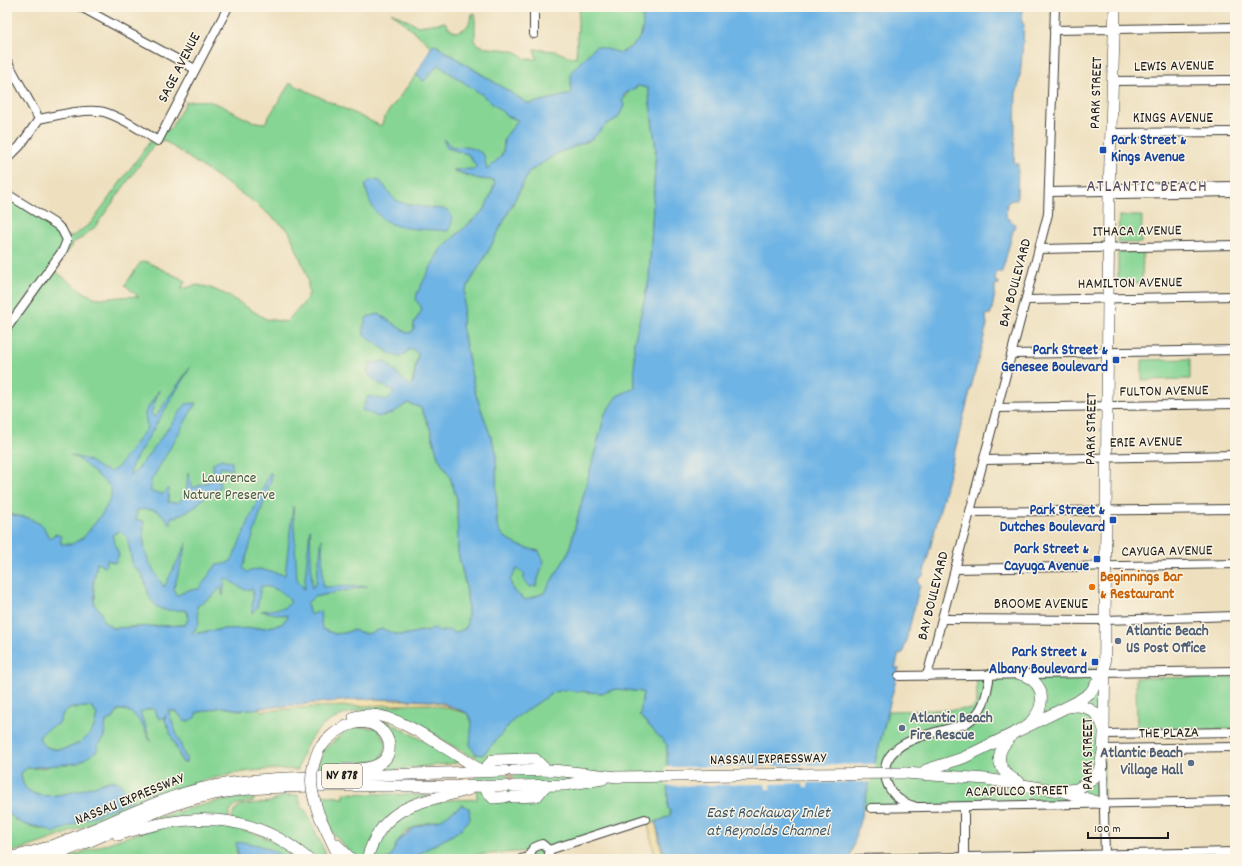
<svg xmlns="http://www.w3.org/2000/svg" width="1242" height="866" viewBox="0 0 1242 866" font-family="Dekko,sans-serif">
	<rect width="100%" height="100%" fill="#fcf5e5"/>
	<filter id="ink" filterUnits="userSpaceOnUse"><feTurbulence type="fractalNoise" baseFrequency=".025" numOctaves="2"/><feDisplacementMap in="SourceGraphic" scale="8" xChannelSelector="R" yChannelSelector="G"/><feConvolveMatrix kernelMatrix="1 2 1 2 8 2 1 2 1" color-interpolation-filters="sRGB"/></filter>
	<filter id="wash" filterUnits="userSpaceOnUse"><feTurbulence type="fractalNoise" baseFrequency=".012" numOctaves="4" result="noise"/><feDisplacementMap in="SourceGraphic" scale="16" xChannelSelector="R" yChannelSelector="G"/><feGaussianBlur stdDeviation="0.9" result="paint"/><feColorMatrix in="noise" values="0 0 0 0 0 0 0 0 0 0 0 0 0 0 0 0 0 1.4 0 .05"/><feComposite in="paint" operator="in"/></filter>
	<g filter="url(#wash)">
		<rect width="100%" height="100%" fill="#eee0bf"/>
		<g fill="#86d594" stroke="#517858" fill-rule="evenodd">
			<path d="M579,7H617V11L633,14L642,7L644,29L639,39L632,46L621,53L571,94L529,104L434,44L432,47L391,12L418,26L445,22L448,27L456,32C468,29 469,25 472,14L475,13V43C480,45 485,48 490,48C504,50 516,48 526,59H537L534,49L555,51L568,56L576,57Z"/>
			<path d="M438,65L481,94L507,116L518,120L504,139C505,157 497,159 486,171L467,146L452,147L444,140L453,150L468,154L476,166L475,169L454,171L479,179L493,180L495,184L485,209L440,250L421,307L422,311L414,323V329L412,332L407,333L379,314L401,357L410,349H413L418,354L408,403L421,408L430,428L438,457L450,477L457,499L458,552L467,592L468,613L466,628L455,633L445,630L440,632L422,631L403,635L391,633L382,629L367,634L352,630L345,633L335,634L282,624L264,628L225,629L191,634L196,628L185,625L112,628L102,621L101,612L94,604L95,595L93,585L97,563L49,538L43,526L29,518L7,514V196L56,230L61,237L73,236L90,224L157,132L170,129L186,102C223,94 235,122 265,123L290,83L381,126L385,116L416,75L424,81ZM163,140L255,203L289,231L307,275L309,294L303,304L286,322L266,319L227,295L208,287L197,285L181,289L186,281L145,261L140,263L125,285L139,297C126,295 112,299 99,298C86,297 65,278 54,270L70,249L72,243L82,238L95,227L153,146Z"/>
			<path d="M638,86L648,88L656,149L649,280L634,343L635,388L617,396L605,414L568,554L544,593L525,600L513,590L510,580L517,569L521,570L536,586L539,576V551C523,548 504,542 497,526L496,451L475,392L462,326L465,291L490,248L529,172L558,153L591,140L607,124L618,118C622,100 622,95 638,86Z"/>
			<path d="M1119,216H1142L1141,243H1118Z"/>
			<path d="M1143,251L1142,283L1118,284V252Z"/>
			<path d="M1190,359V379L1142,380V360Z"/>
			<path d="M1103,668L1104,804L863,808L888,711L971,709L977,703L976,670Z"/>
			<path d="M1235,677V729L1137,731L1136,678Z"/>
			<path d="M617,689L643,692L640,716L667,745L668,809L670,810V816L648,825L646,820L551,847L549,859H532L531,851L417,859L416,857C434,841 454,840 470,819C447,820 412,819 398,841C395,846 393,853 391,858L376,859L373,852C394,816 407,807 449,800C458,799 468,800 477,799L475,754L472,757C427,734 390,692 336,718C312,729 304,746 298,770C193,762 105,828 7,853V811C18,825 31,827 47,829L117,781H110C88,787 22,815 21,773L27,768H44L98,745L104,737L106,721L114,718L118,710C135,707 142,726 150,738L139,712L153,708L159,719L164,717L182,762H186L168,710L177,712L184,721L196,713L222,707L240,710L258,708L261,711L313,707L431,704L467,713C474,724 478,741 483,755L515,718L554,692L563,690L601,693Z"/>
			<path d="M86,707H92L97,715C95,723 94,730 88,736C77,748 48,758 39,738C44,730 50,727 59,724C64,706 69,709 86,707Z"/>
			<path d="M381,718L464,762L387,771H368L393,741L390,732L381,721Z"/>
			<path d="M351,727L377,728L387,744L379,761L316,769L323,750Z"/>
			<path d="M344,793L430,795L420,800L416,798L394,814L365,859H355L332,832L316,794L344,798Z"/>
			<path d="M298,795L302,809H305L328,859H313L231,819L235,810L241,805L270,802L284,796Z"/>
			<path d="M253,796L254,801C240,803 232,804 228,818L155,821L154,819C187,808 219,800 253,796Z"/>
			<path d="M184,823L241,828L242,830C265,835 282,846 302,859H282L281,856C262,843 258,846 236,850L239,859H64C105,844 141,830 184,823Z"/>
		</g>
		<g fill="#eeda9e" stroke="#857b5d">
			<path d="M617,7H642C633,14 628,18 617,11Z"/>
			<path d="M360,699L432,701L467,713L431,704L313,707L261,711L258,708Z"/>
			<path d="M656,822L660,846L665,859H656L648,825Z"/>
		</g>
		<g fill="#6eb4e5" stroke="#456880" fill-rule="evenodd">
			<path d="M642,7H1022V23L1024,24C1023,34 1021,88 1016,93L1014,163L1018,164L1017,200H1012L1007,203L1006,217L1015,224L1002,272H996L995,282H999V284L995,285V294L991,314L986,315L987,325L923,576L918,579V583L920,585L903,653L899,654L895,668H899L850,859H665L656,825V822L670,816V810L668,809L667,745L640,716L643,692L617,689L601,693L563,690L554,692L515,718L483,755L476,754L470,745L472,721L467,713L443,703L432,701L396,699H360L240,710L222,707L196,713V717L189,721H184L177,712L168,710L187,762H182L165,720L166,714L165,717L159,719L153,708L140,712L151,742C144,729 136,707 118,710L114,718L106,721L104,737L98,745L97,751L78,763L27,768L21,773C22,815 88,787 110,781H117L129,793L133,800L53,833C37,821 25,833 7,811V514L29,518L43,526L49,538L56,534L61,536V544H72L84,537L102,514L111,498V487L77,458L70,455L90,461L100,468L110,472L118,467L147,428L145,413L159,390L151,414L155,417L191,366L132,465L130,476L138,469L186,404L196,403L151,481V492L163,494L169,488L168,502L177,503L186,495L188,472L193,488L214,479L213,463L221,459L232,462V470L221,467L218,474L220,487L205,496L194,508L175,517H171V525C160,510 155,508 137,510L136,520L144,521C141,550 148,563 164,587L187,543L174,588L176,596L188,590L199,589L216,565L226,564L232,560L270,472L272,476L243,568L247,572L259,569L285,575L293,506L297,579L304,589L310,529L312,588L316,583L322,539L323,587L367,586L314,597L307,603L310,615L320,611L322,629L335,634L345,633L352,630L367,634L382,629C390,631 395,635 403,635C412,634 419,630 428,632L431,629L435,628L440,632L449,630L455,633L466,628L468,613L467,592L458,552L457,499L450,477L438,457L430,428L421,408L408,403L393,413L378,417L362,410L368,396L388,400L394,391L381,385L367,373L370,363L384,361L409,385L413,383L418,354L413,349H410L401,357L392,355L364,335L363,328L367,317L379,314L407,333L412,332L414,329V323L422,310L421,307L416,300L417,293L440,250L485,209L495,184L493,180L479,179L453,170L475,169L476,166L468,154L447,148L443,139L452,147C465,146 474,147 484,155L487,170C498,158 505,158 504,139L518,120L507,116L481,94L438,65L424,81L416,75L433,44L529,104L571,94V72L596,46L621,53C644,40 644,32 642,7ZM638,86L648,88L656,149L649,280L634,343L635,388L617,396L605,414L568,554L544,593L525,600L513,590L510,580L517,569L524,573V580L529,587L536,586L544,561L539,551C523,548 504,542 497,526L496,451L475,392L462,326L465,291L490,248L529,172L558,153L591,140L607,124L618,118L624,106L622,99L625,94ZM120,531L127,537L133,567C152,575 141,605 165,610C171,611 178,610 184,610L187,612L188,619L185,625L112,628L103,621L101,612L94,604L95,595L93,585L97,563L105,567L107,560L115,563L119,555L112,535ZM225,578L245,590L253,589L252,613L257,608L261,586C273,587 284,591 291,602L284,608L261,611L288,616L282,624L264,628L225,629L192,634L199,623L197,606L214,595L221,587L223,596ZM86,707H92L97,715C95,723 94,730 88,736C77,748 48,758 39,738C44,730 50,727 59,724C64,706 69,709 86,707Z"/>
			<path d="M372,180L380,181C384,185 392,198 396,200C407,207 434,207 448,210C454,219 453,222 448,231C408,227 374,235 365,184Z"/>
			<path d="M462,805L469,808L470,819C454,840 434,841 416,857L417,859H389L399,840L415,827L440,820Z"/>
			<path d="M243,842C257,844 269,848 282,856V859H239L236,843Z"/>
		</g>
		<path fill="#eee0bf" d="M803,763H808V765L876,764L871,782L808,783V787H804L803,783L771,784V789H766L765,784L666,786L665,767L766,766V764H771V766L803,765Z"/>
	</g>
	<g filter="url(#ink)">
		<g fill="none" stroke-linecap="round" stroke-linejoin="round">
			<path stroke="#c4b99e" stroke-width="11" stroke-dasharray="11 5.5" stroke-linecap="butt" d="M505,778H513"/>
			<defs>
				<g id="minor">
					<path d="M81,7L195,69"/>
					<path d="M1054,30L1235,27"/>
					<path d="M534,34V7"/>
					<path d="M7,61L39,119"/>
					<path d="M1112,81L1235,80"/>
					<path d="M1111,133L1235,132"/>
					<path d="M7,159L20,146L39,119C58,115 89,107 107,113C125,119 142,131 158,141L228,7"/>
					<path d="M1109,190L1118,194L1235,192"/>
					<path d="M1050,192L1102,191L1118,188L1235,186"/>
					<path d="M7,194L57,225L62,230L67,240L63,250L7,328"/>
					<path d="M1040,249L1235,245"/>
					<path d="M1026,300L1235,296"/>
					<path d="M1012,354L1235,350"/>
					<path d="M998,408L1235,404"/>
					<path d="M985,460L1235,455"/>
					<path d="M970,512L1235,509"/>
					<path d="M955,569L1235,564"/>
					<path d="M943,619L1105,620L1235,616"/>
					<path d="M899,676L1235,671"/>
					<path d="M927,676L1048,214L1055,7"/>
					<path d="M1104,734L1235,732"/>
					<path d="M1103,749L1235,747"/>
					<path d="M1103,764L1105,858"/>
					<path d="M914,806C900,802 890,794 886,780C876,739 938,733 965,724C984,713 987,695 990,674"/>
					<path d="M964,807V859"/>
					<path d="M871,808L1235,801"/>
					<path d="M549,850L645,819"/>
					<path d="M521,859L531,857"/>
					<path d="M532,859L530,854L533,848L542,844L549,850V859"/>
					<path d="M857,859L1235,852"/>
				</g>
				<g id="highway">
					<path d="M1020,674C1046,682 1047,705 1030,723"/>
					<path d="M1069,707C1085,703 1098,711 1103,727"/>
					<path d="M354,717C364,714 377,714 388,718C418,728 454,754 482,771"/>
					<path d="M1010,738C993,754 997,772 1019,782"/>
					<path d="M319,749C366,689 412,748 377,765C367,770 354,769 343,769"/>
					<path d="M926,770L963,758L1075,703L1090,693L1104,672"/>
					<path d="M483,771L493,760L535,759L546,770"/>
					<path d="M513,771L553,770L618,777L805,774"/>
					<path d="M905,773L986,779L1060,791L1077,789L1092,780L1099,771L1103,751L1104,734L1109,190L1115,7"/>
					<path d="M483,786L493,798L505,797"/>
					<path d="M513,786L565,785L603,779"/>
					<path d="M1065,792L1104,804"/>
					<path d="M513,797L537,796L546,785"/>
					<path d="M319,815L340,859"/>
					<path d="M118,835C185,813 250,809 308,859"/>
					<path d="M336,844L351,859"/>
					<path d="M7,858C65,847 115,817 170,798C207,784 248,780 287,778L505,771"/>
					<path d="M39,859C94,845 142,812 197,798C236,788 275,787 315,786C378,785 442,787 506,786"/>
					<path d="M367,859C383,803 421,803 468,790"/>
				</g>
			</defs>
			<use href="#minor" stroke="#3c3934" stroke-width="10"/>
			<use href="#highway" stroke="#3c3934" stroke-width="12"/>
			<use href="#minor" stroke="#fff" stroke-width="8"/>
			<use href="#highway" stroke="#fff" stroke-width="11"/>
			<defs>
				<g id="highway-bridge">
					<path d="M319,749C308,775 310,789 319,815"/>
					<path d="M805,774L905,773"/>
				</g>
			</defs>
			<use href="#highway-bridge" stroke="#3c3934" stroke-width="12" stroke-linecap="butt"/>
			<use href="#highway-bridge" stroke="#fff" stroke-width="11"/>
		</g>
	</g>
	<g fill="#1a4fb4" stroke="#fcf5e5" stroke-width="1.5">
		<rect x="1099" y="146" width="8" height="8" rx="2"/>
		<rect x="1112" y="356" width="8" height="8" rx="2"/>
		<rect x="1109" y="516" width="8" height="8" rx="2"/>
		<rect x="1093" y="555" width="8" height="8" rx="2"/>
		<rect x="1091" y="658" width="8" height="8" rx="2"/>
	</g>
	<circle fill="#e8710a" stroke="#fcf5e5" stroke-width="1.5" cx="1092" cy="587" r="4"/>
	<g fill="#5c6f8a" stroke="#fcf5e5" stroke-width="1.5">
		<circle cx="1118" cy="641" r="4"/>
		<circle cx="902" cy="728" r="4"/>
		<circle cx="1191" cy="763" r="4"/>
	</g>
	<g text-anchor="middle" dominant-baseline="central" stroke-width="3" stroke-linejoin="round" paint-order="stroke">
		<rect fill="#fcf5e5" stroke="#5f5d58" stroke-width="1" x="322" y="764" width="40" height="24" rx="3"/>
		<g font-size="14" font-weight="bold" fill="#1c1c1c">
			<text x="342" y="776">NY 878</text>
		</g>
		<g font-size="15" fill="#1c1c1c" stroke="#fcf5e5">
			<text transform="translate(1174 67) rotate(-1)">LEWIS AVENUE</text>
			<text transform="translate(180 68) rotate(-63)">SAGE AVENUE</text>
			<text transform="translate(1097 93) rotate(-88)">PARK STREET</text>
			<text x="1173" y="119">KINGS AVENUE</text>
			<text transform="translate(1137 232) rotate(-1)">ITHACA AVENUE</text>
			<text transform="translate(1016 283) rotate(-75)">BAY BOULEVARD</text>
			<text transform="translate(1130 284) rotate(-1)">HAMILTON AVENUE</text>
			<text transform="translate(1164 392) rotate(-1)">FULTON AVENUE</text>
			<text transform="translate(1092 429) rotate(-89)">PARK STREET</text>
			<text transform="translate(1146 443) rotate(-1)">ERIE AVENUE</text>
			<text transform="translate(1167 552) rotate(-1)">CAYUGA AVENUE</text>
			<text transform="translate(934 596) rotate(-76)">BAY BOULEVARD</text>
			<text x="1041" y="605">BROOME AVENUE</text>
			<text transform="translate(1169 734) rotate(-1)">THE PLAZA</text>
			<text transform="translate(1089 754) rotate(-90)">PARK STREET</text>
			<text transform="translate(768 760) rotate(-1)">NASSAU EXPRESSWAY</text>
			<text transform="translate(1017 792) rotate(-1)">ACAPULCO STREET</text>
			<text transform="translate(130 800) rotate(-22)">NASSAU EXPRESSWAY</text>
		</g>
		<g font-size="15" font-weight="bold" fill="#164399" stroke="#fcf5e5" text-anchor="end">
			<text x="1111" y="141" text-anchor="start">Park Street &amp;<tspan x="1111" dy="17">Kings Avenue</tspan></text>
			<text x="1108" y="351">Park Street &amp;<tspan x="1108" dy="17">Genesee Boulevard</tspan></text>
			<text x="1105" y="511">Park Street &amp;<tspan x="1105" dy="17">Dutches Boulevard</tspan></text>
			<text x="1089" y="550">Park Street &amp;<tspan x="1089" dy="17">Cayuga Avenue</tspan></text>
			<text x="1087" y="653">Park Street &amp;<tspan x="1087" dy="17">Albany Boulevard</tspan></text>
		</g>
		<g font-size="15" fill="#415d46" stroke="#fcf5e5">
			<text x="229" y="479">Lawrence<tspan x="229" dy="17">Nature Preserve</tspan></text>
		</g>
		<g font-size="15" font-weight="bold" fill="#c56008" stroke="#fcf5e5" text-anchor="start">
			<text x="1100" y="578">Beginnings Bar<tspan x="1100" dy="17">&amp; Restaurant</tspan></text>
		</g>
		<g font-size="15" font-weight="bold" fill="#4e5e75" stroke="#fcf5e5" text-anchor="start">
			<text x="1126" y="632">Atlantic Beach<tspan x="1126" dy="17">US Post Office</tspan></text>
			<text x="910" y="719">Atlantic Beach<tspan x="910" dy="17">Fire Rescue</tspan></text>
			<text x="1183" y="754" text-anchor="end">Atlantic Beach<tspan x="1183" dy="17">Village Hall</tspan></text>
		</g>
		<g font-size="16" font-style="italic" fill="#3d596c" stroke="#fcf5e5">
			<text x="768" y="813">East Rockaway Inlet<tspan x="768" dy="18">at Reynolds Channel</tspan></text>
		</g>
		<g font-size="17" letter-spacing="1" fill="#574f67" stroke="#fcf5e5">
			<text x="1147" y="188">ATLANTIC BEACH</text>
		</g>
	</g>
	<rect width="1242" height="866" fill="none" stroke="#fcf5e5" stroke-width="24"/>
	<path d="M1088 832v6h80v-6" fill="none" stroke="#1c1c1c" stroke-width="2"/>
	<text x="1094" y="832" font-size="12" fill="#1c1c1c" stroke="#fcf5e5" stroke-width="3" paint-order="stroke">100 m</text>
</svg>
